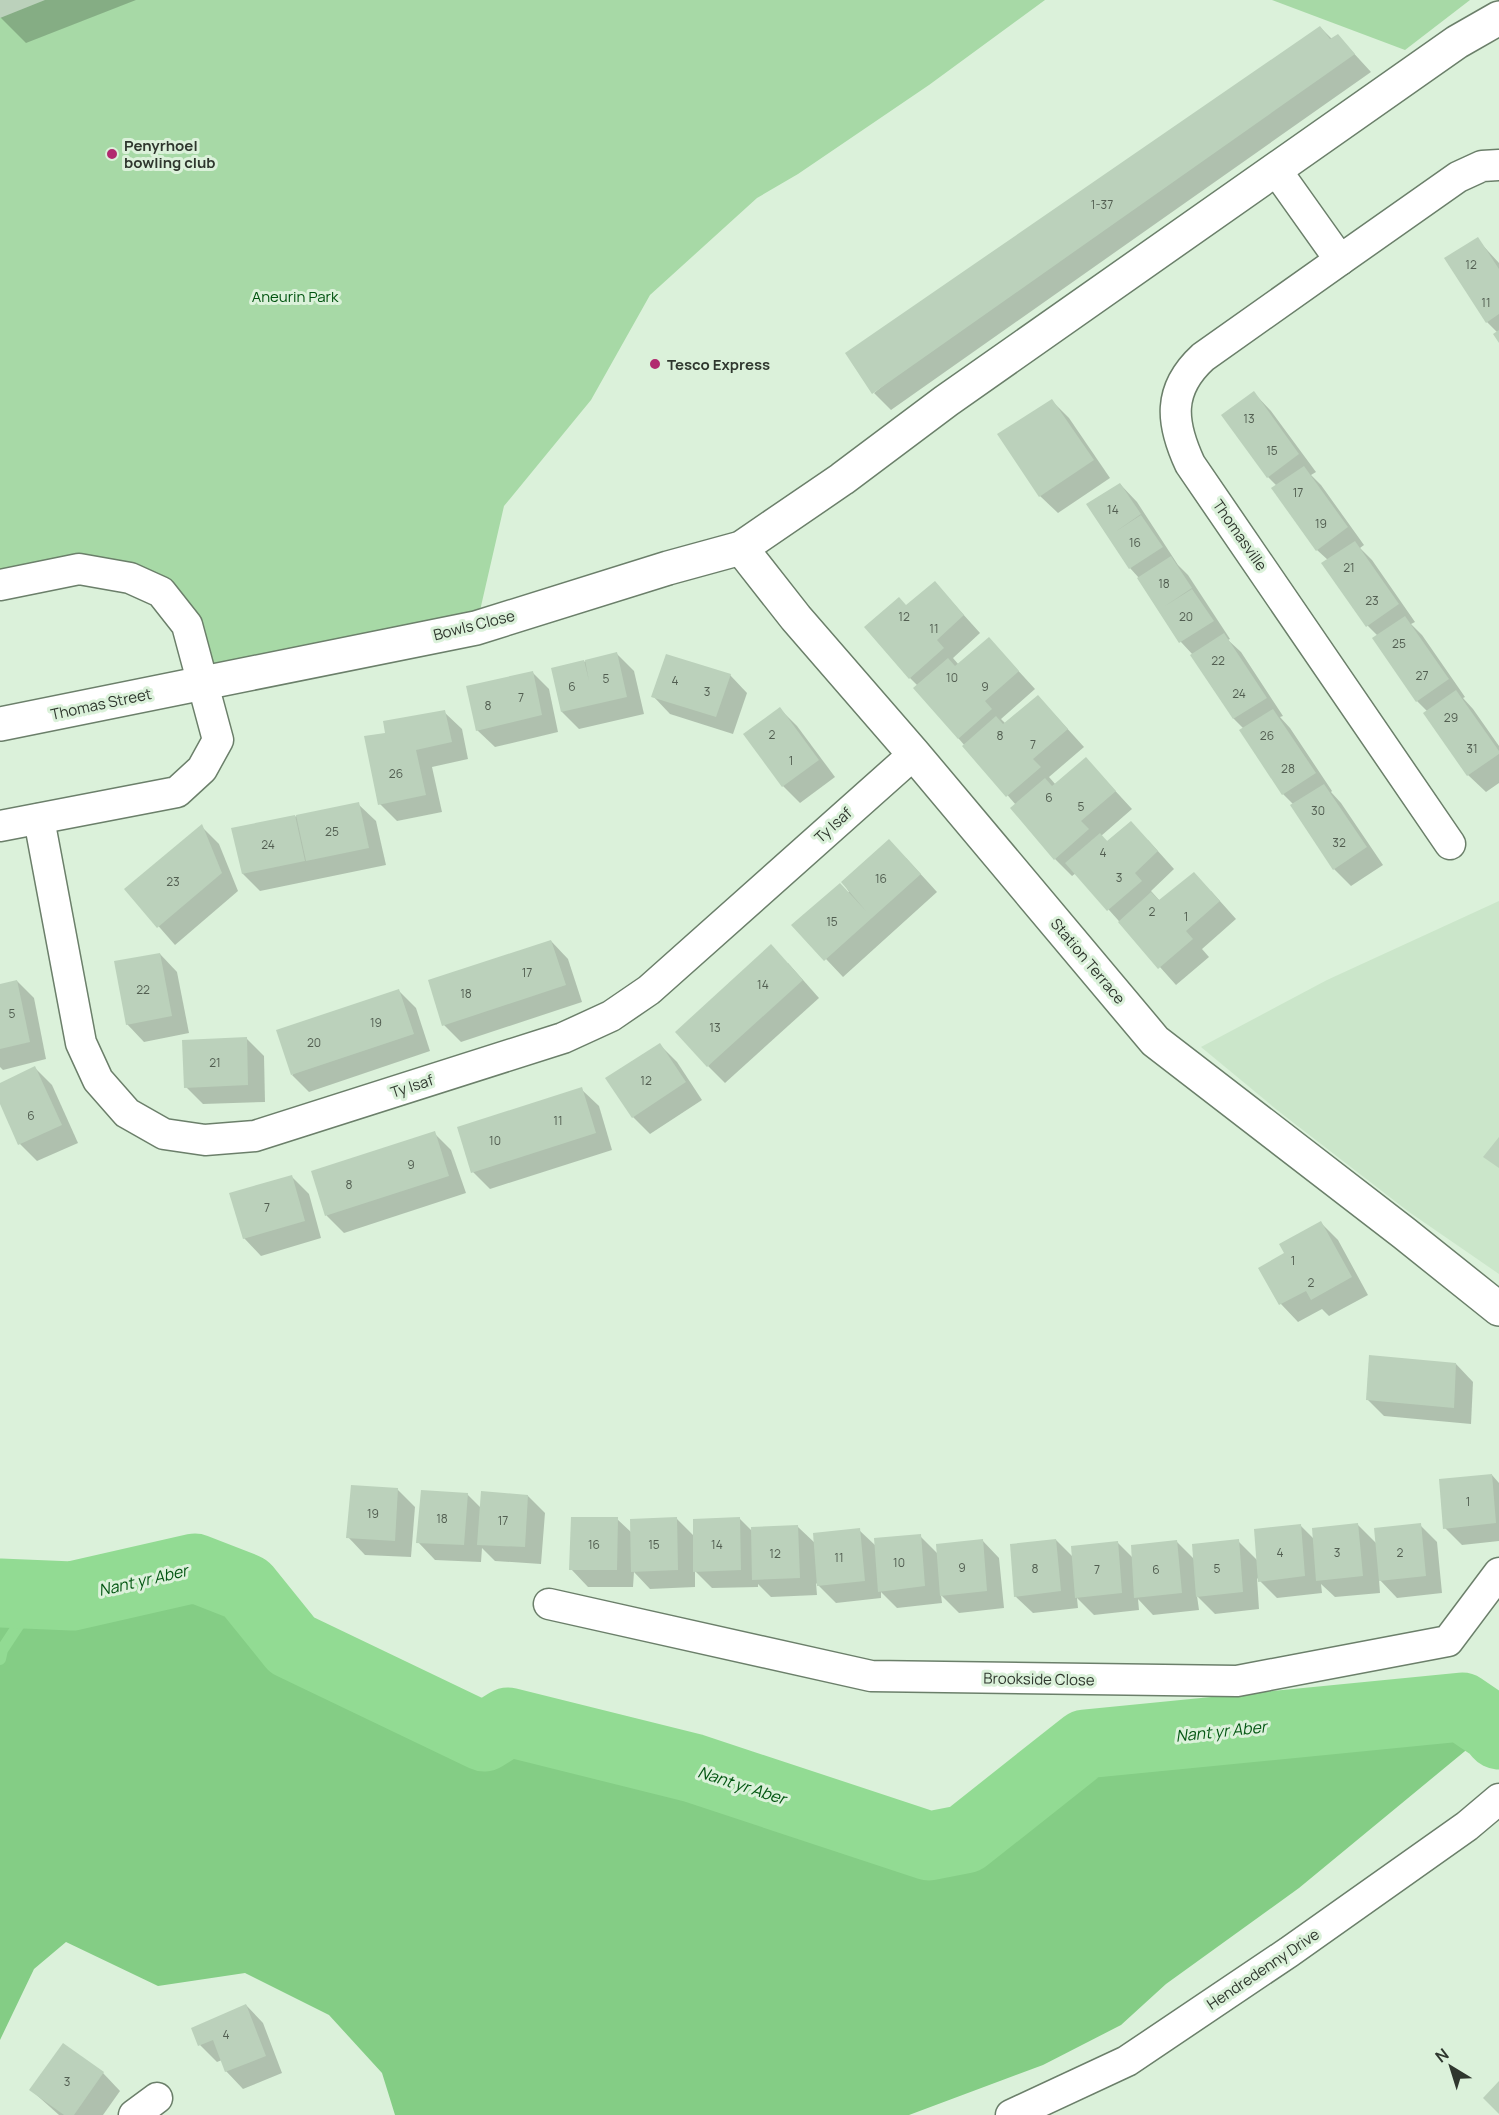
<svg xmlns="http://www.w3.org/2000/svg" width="1499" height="2115" viewBox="0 0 1499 2115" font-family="Manrope,sans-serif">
	<rect width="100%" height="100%" fill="#dbf1da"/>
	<path fill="#cbe6ca" d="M1499,901V1274L1409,1212L1277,1110L1201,1047L1327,980Z"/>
	<g fill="#a7d9a6">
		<path d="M0,0H1045L929,85L798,174L757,198L650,295L591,400L504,506L476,628L202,683L187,625L130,578L0,585Z"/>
		<path d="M1272,0H1470L1405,50Z"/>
	</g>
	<path fill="#84cd85" d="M195,1568L246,1588L292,1645L483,1737L508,1722L693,1768L929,1846L965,1839L1085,1744L1462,1707L1493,1728L1299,1888L1166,1984L1121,2025L1043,2065L909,2115H395L382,2073L329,2015L245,1973L158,1986L66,1942L34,1969L0,2040V1593L72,1596Z"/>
	<g fill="#0003">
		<path d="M0,0H136L26,43L0,17Z"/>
		<path d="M1320,27L1332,39L1338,36L1371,72L891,410L874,393Z"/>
		<path d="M1477,239L1499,263V340L1498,333L1487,322Z"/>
		<path d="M1254,393L1271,411L1316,472L1311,475L1321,485L1364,545L1360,548L1372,560L1415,622L1411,624L1422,635L1465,697L1463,698L1473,709L1499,746V783L1486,792L1468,775L1425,713L1428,712L1417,701L1374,639L1378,636L1368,626L1323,563L1328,560L1317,550L1277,486L1268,477Z"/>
		<path d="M1052,401L1069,418L1110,478L1058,513L1040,496L999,435Z"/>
		<path d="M1120,484L1137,502L1178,565L1188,575L1230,639L1228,640L1241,652L1283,716L1280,717L1290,728L1332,791L1331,792L1341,803L1383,865L1351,886L1334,869L1294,805L1283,794L1244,729L1234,719L1193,655L1181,642L1139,578L1130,568L1088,504Z"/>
		<path d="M935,583L980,633L953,658L959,665L989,639L1035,689L1001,719L1006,724L1055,715L1084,747L1049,777L1056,785L1086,759L1132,809L1101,836L1108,842L1148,840L1174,869L1151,891L1160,901L1211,891L1236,919L1202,949L1209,957L1176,985L1076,873L1072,876L1055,859L1016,805L915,688L918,686L910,678L907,607Z"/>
		<path d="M617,654L634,671L644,714L579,729L562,712L553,669Z"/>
		<path d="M532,672L549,689L558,732L495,747L477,730Z"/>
		<path d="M730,675L747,693L733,734L670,714L653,696Z"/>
		<path d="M780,709L797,726L835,777L800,803L783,786Z"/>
		<path d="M444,712L462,729L468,759L432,767L442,812L397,821L380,804L387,734Z"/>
		<path d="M358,804L376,821L386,865L260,891L243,874L233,829Z"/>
		<path d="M202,827L219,844L238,891L175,945L126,889Z"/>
		<path d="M906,858L937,892L843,977L794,925L849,892L843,882Z"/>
		<path d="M551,941L568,959L582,1002L461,1042L444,1025Z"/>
		<path d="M160,954L177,972L189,1033L144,1042L127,1024Z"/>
		<path d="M788,963L819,998L725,1083L708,1066Z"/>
		<path d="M17,981L34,998L46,1059L3,1070L0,1067V985Z"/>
		<path d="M399,991L416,1008L430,1051L309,1092L292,1075Z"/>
		<path d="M247,1039L264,1056L265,1102L203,1104L186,1087Z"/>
		<path d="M660,1045L677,1062L702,1100L650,1134L633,1117Z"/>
		<path d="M35,1068L52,1085L78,1143L37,1161L20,1144L0,1100V1084Z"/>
		<path d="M581,1089L599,1106L612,1150L490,1189L473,1172Z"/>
		<path d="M434,1133L451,1150L466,1193L344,1233L327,1216L313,1172Z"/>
		<path d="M292,1177L309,1194L321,1238L261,1256L244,1238Z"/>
		<path d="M1321,1223L1338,1240L1368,1295L1329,1316L1322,1309L1298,1322L1281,1304L1260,1268L1286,1254Z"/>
		<path d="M1456,1364L1473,1382L1471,1424L1384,1416L1367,1399Z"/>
		<path d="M1492,1475L1499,1483V1541L1462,1545L1445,1528Z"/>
		<path d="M397,1489L415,1507L411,1557L365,1555L348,1537Z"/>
		<path d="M467,1494L481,1508L528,1496L545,1513L541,1564L495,1561L482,1548L481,1562L435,1560L418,1542Z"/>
		<path d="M739,1518L753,1532L798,1527L816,1544L859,1530L876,1546L920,1536L938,1554L982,1540L999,1558L1004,1608L959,1613L941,1595L942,1603L897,1608L881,1592V1598L836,1603L816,1583L817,1595L771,1597L758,1584V1587L712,1588L695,1571V1587L650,1589L634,1572L633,1587H588L571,1569L617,1519L632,1533L677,1519L695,1537Z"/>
		<path d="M1300,1525L1314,1539L1358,1525L1377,1544L1420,1525L1437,1542L1442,1593L1397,1598L1379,1579L1380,1593L1335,1597L1321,1584L1322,1593L1277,1598L1257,1578L1259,1609L1215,1614L1197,1596L1199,1610L1153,1615L1138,1599L1139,1610L1094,1615L1077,1598L1078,1608L1033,1613L1015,1596L1056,1540L1074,1558L1117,1542L1133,1558L1177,1542L1194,1559L1238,1541L1258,1561Z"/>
		<path d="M246,2005L263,2023L282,2073L243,2089L226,2071L222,2060L217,2062L200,2045Z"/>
		<path d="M63,2045L103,2073L120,2091L103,2115H59L31,2090Z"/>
	</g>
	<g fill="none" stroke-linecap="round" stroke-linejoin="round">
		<path stroke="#92db93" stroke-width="12" d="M0,1659L2,1650L39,1594"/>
		<path stroke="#92db93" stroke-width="69" d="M0,1593L72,1596L195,1568L246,1588L292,1645L484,1737L508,1722L693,1768L929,1846L965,1839L1085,1744L1462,1707L1493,1728L1499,1735"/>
	</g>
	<g fill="#bbd1bb">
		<path d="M0,0H45L0,18Z"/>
		<path d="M1320,26L1330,39L1338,34L1355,54L872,394L845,353Z"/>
		<path d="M1478,237L1499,269V314L1486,323L1444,258Z"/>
		<path d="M1499,330V343L1493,334Z"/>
		<path d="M1254,391L1299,454L1267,478L1221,415Z"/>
		<path d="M1052,399L1094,460L1039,497L997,434Z"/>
		<path d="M1304,466L1348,527L1316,551L1271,488Z"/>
		<path d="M1120,483L1141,514L1115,532L1141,515L1163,547L1129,569L1086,504Z"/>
		<path d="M1355,541L1399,604L1366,627L1321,563Z"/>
		<path d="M1171,556L1192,588L1165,606L1192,589L1214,621L1179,643L1137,578Z"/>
		<path d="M935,581L964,615L937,640L944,648L909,679L864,627L899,597L906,605Z"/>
		<path d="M1405,616L1449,679L1416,702L1372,638Z"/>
		<path d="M1224,633L1267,698L1233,719L1190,655Z"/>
		<path d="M989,637L1019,671L985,701L992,709L958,739L913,688L948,658L955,666Z"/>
		<path d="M617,652L627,697L561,712L551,668L584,660L589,681L585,660Z"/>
		<path d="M666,654L731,674L716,717L651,697Z"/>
		<path d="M533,671L542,715L476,731L466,686Z"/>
		<path d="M1456,690L1499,751V754L1467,776L1423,713Z"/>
		<path d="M1038,695L1068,729L1033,759L1041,767L1006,797L962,746L996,716L1003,724Z"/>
		<path d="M780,707L819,760L782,787L743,734Z"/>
		<path d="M1273,709L1316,773L1282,795L1239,730Z"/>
		<path d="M445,710L452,742L416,750L426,795L378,805L364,736L385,733L383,721Z"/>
		<path d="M1086,757L1116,791L1081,821L1089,829L1054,860L1010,808L1045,778L1052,786Z"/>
		<path d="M1324,784L1367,847L1333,870L1290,805Z"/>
		<path d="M359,802L369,848L306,861L296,815Z"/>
		<path d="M295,815L305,861L242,874L231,828Z"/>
		<path d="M1131,821L1158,851L1135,873L1142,881L1107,911L1065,863L1100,833L1107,841Z"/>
		<path d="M202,824L222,873L157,928L124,889Z"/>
		<path d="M889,839L921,874L824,961L791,925L840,883L866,911L841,882Z"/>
		<path d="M1194,872L1220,901L1186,931L1193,939L1158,969L1118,922L1151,892L1159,900Z"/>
		<path d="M551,940L566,985L442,1026L428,980Z"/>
		<path d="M771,944L803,980L707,1067L675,1032Z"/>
		<path d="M160,953L172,1016L126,1025L114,961Z"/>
		<path d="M17,980L30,1042L0,1049V984Z"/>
		<path d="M399,989L414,1034L291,1075L276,1030Z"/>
		<path d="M247,1037L248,1085L184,1088L182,1040Z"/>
		<path d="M660,1043L686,1082L632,1118L605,1078Z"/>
		<path d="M35,1066L62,1125L18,1145L0,1104V1083Z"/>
		<path d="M582,1087L596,1133L471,1173L457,1127Z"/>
		<path d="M435,1131L449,1176L325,1216L311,1171Z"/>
		<path d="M1499,1137V1168L1483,1157Z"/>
		<path d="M292,1175L305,1221L243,1239L229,1193Z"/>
		<path d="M1321,1221L1352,1277L1311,1300L1306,1291L1279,1305L1258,1268L1284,1253L1279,1244Z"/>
		<path d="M1369,1355L1456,1363L1454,1408L1366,1400Z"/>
		<path d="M1492,1474L1496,1523L1443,1529L1439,1479Z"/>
		<path d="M351,1485L398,1488L395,1541L346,1538Z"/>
		<path d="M421,1490L468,1493L464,1545L416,1543Z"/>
		<path d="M481,1491L528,1495L525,1547L477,1545Z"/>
		<path d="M571,1517H618L617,1570H569Z"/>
		<path d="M677,1517L678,1570L631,1572L630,1519Z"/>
		<path d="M740,1517L741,1570L693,1572V1519Z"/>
		<path d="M1358,1523L1363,1576L1316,1581L1312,1528Z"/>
		<path d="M1421,1523L1426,1576L1379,1581L1374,1528Z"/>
		<path d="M1301,1524L1305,1576L1258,1582L1254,1529Z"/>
		<path d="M798,1525L800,1578L752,1580L751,1527Z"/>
		<path d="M860,1528L865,1581L817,1586L813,1533Z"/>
		<path d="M921,1534L925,1586L878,1592L874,1538Z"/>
		<path d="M983,1539L987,1591L940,1596L936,1544Z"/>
		<path d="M1056,1539L1061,1591L1014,1597L1010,1544Z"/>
		<path d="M1239,1539L1243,1592L1196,1597L1192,1544Z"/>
		<path d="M1177,1540L1182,1593L1134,1598L1131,1545Z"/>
		<path d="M1118,1541L1122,1593L1075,1598L1071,1546Z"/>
		<path d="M246,2004L266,2056L225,2072L213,2040L198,2046L191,2028Z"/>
		<path d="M63,2043L104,2072L74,2115H64L29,2090Z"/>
		<path d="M1499,2081V2114L1483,2098Z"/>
	</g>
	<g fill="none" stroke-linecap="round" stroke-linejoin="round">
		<defs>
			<g id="minor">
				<path d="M1276,170L1340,260L1458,177L1482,166L1499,165"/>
				<path d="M1340,260L1203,357C1167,390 1171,423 1190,464L1450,844"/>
				<path d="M0,585L79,569L130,578L161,592L187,625L218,740L202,769L177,792L0,826"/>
				<path d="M39,819L81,1043L98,1080L127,1113L164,1134L205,1140L255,1136L563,1038L611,1016L649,990L914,754"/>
				<path d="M549,1604L871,1676L1237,1681L1448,1641L1499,1573"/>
				<path d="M134,2115L157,2098"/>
				<path d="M1011,2115L1127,2061L1289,1952L1467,1826L1499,1799"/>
			</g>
			<g id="secondary">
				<path d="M741,548L796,618L914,754L1155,1041L1404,1233L1499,1309"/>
				<path d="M0,724L476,628L668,568L741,548L842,479L946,401L1457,42L1499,18"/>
			</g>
		</defs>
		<use href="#minor" stroke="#6b7f6a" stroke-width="33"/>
		<use href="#secondary" stroke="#6b7f6a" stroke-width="36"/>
		<use href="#minor" stroke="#fff" stroke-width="30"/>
		<use href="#secondary" stroke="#fff" stroke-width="33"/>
	</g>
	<g fill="#b12a6f" stroke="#dbf1da" stroke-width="2">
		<circle cx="112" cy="154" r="6"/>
		<circle cx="655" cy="364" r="6"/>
	</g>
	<g text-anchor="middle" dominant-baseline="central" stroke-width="6" stroke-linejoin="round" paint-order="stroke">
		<g font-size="12" fill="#525e51">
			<text x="1102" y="204">1-37</text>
			<text x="1471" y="264">12</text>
			<text x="1486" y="302">11</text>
			<text x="1249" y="418">13</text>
			<text x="1272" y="450">15</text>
			<text x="1298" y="492">17</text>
			<text x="1113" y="509">14</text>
			<text x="1321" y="523">19</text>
			<text x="1135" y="542">16</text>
			<text x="1349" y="567">21</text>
			<text x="1164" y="583">18</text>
			<text x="1372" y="600">23</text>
			<text x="904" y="616">12</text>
			<text x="1186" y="616">20</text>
			<text x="934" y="628">11</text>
			<text x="1399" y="643">25</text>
			<text x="1218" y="660">22</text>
			<text x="1422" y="675">27</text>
			<text x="952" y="677">10</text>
			<text x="606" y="678">5</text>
			<text x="675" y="680">4</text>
			<text x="572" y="686">6</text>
			<text x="985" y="686">9</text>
			<text x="707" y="691">3</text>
			<text x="1239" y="693">24</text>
			<text x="521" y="697">7</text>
			<text x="488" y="705">8</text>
			<text x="1451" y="717">29</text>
			<text x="772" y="734">2</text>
			<text x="1000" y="735">8</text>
			<text x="1267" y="735">26</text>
			<text x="1033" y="744">7</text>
			<text x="1472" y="748">31</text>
			<text x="791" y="760">1</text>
			<text x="1288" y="768">28</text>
			<text x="396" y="773">26</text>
			<text x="1049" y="797">6</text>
			<text x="1081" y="806">5</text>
			<text x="1318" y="810">30</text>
			<text x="332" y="831">25</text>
			<text x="1339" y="842">32</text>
			<text x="268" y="844">24</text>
			<text x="1103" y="852">4</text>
			<text x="1119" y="877">3</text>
			<text x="881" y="878">16</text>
			<text x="173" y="881">23</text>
			<text x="1152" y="911">2</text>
			<text x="1186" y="916">1</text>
			<text x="832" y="921">15</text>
			<text x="527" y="972">17</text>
			<text x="763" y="984">14</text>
			<text x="143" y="989">22</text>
			<text x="466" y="993">18</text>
			<text x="12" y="1013">5</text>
			<text x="376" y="1022">19</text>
			<text x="715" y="1027">13</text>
			<text x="314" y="1042">20</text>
			<text x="215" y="1062">21</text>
			<text x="646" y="1080">12</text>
			<text x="31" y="1115">6</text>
			<text x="558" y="1120">11</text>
			<text x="495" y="1140">10</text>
			<text x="411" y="1164">9</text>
			<text x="349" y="1184">8</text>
			<text x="267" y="1207">7</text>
			<text x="1293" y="1260">1</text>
			<text x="1311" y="1282">2</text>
			<text x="1468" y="1501">1</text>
			<text x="373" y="1513">19</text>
			<text x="442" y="1518">18</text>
			<text x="503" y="1520">17</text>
			<text x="594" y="1544">16</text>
			<text x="654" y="1544">15</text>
			<text x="717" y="1544">14</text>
			<text x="1280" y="1552">4</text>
			<text x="1337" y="1552">3</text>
			<text x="1400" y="1552">2</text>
			<text x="775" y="1553">12</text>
			<text x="839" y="1557">11</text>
			<text x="899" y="1562">10</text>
			<text x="962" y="1567">9</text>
			<text x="1035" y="1568">8</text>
			<text x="1217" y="1568">5</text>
			<text x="1097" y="1569">7</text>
			<text x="1156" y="1569">6</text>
			<text x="226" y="2034">4</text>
			<text x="67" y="2081">3</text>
		</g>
		<g font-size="15" font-weight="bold" fill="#2f372e" stroke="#dbf1da" text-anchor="start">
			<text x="124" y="145">Penyrhoel<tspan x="124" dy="17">bowling club</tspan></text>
			<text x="667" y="364">Tesco Express</text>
		</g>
		<g font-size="15" fill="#00530f" stroke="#dbf1da">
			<text x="295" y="296">Aneurin Park</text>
		</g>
		<g font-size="15" fill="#2f372e" stroke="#dbf1da">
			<text transform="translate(1240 535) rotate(55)">Thomasville</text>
			<text transform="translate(474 625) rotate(-14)">Bowls Close</text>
			<text transform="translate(101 704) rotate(-12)">Thomas Street</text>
			<text transform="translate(833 825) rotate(-42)">Ty Isaf</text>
			<text transform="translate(1088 961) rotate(50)">Station Terrace</text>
			<text transform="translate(412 1086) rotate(-18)">Ty Isaf</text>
			<text transform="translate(1039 1679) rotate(1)">Brookside Close</text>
			<text transform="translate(1263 1969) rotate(-34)">Hendredenny Drive</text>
		</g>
		<g font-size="16" font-style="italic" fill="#035612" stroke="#dbf1da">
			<text transform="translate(143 1580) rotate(-13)">Nant yr Aber</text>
			<text transform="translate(1221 1731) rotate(-6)">Nant yr Aber</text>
			<text transform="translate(742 1785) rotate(18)">Nant yr Aber</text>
		</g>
	</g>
	<g transform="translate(1451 2067) rotate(322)" stroke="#dbf1da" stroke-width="4.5" paint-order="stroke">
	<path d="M0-4.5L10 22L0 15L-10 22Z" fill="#2f372e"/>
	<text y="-9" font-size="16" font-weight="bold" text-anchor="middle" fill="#2f372e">N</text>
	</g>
</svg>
